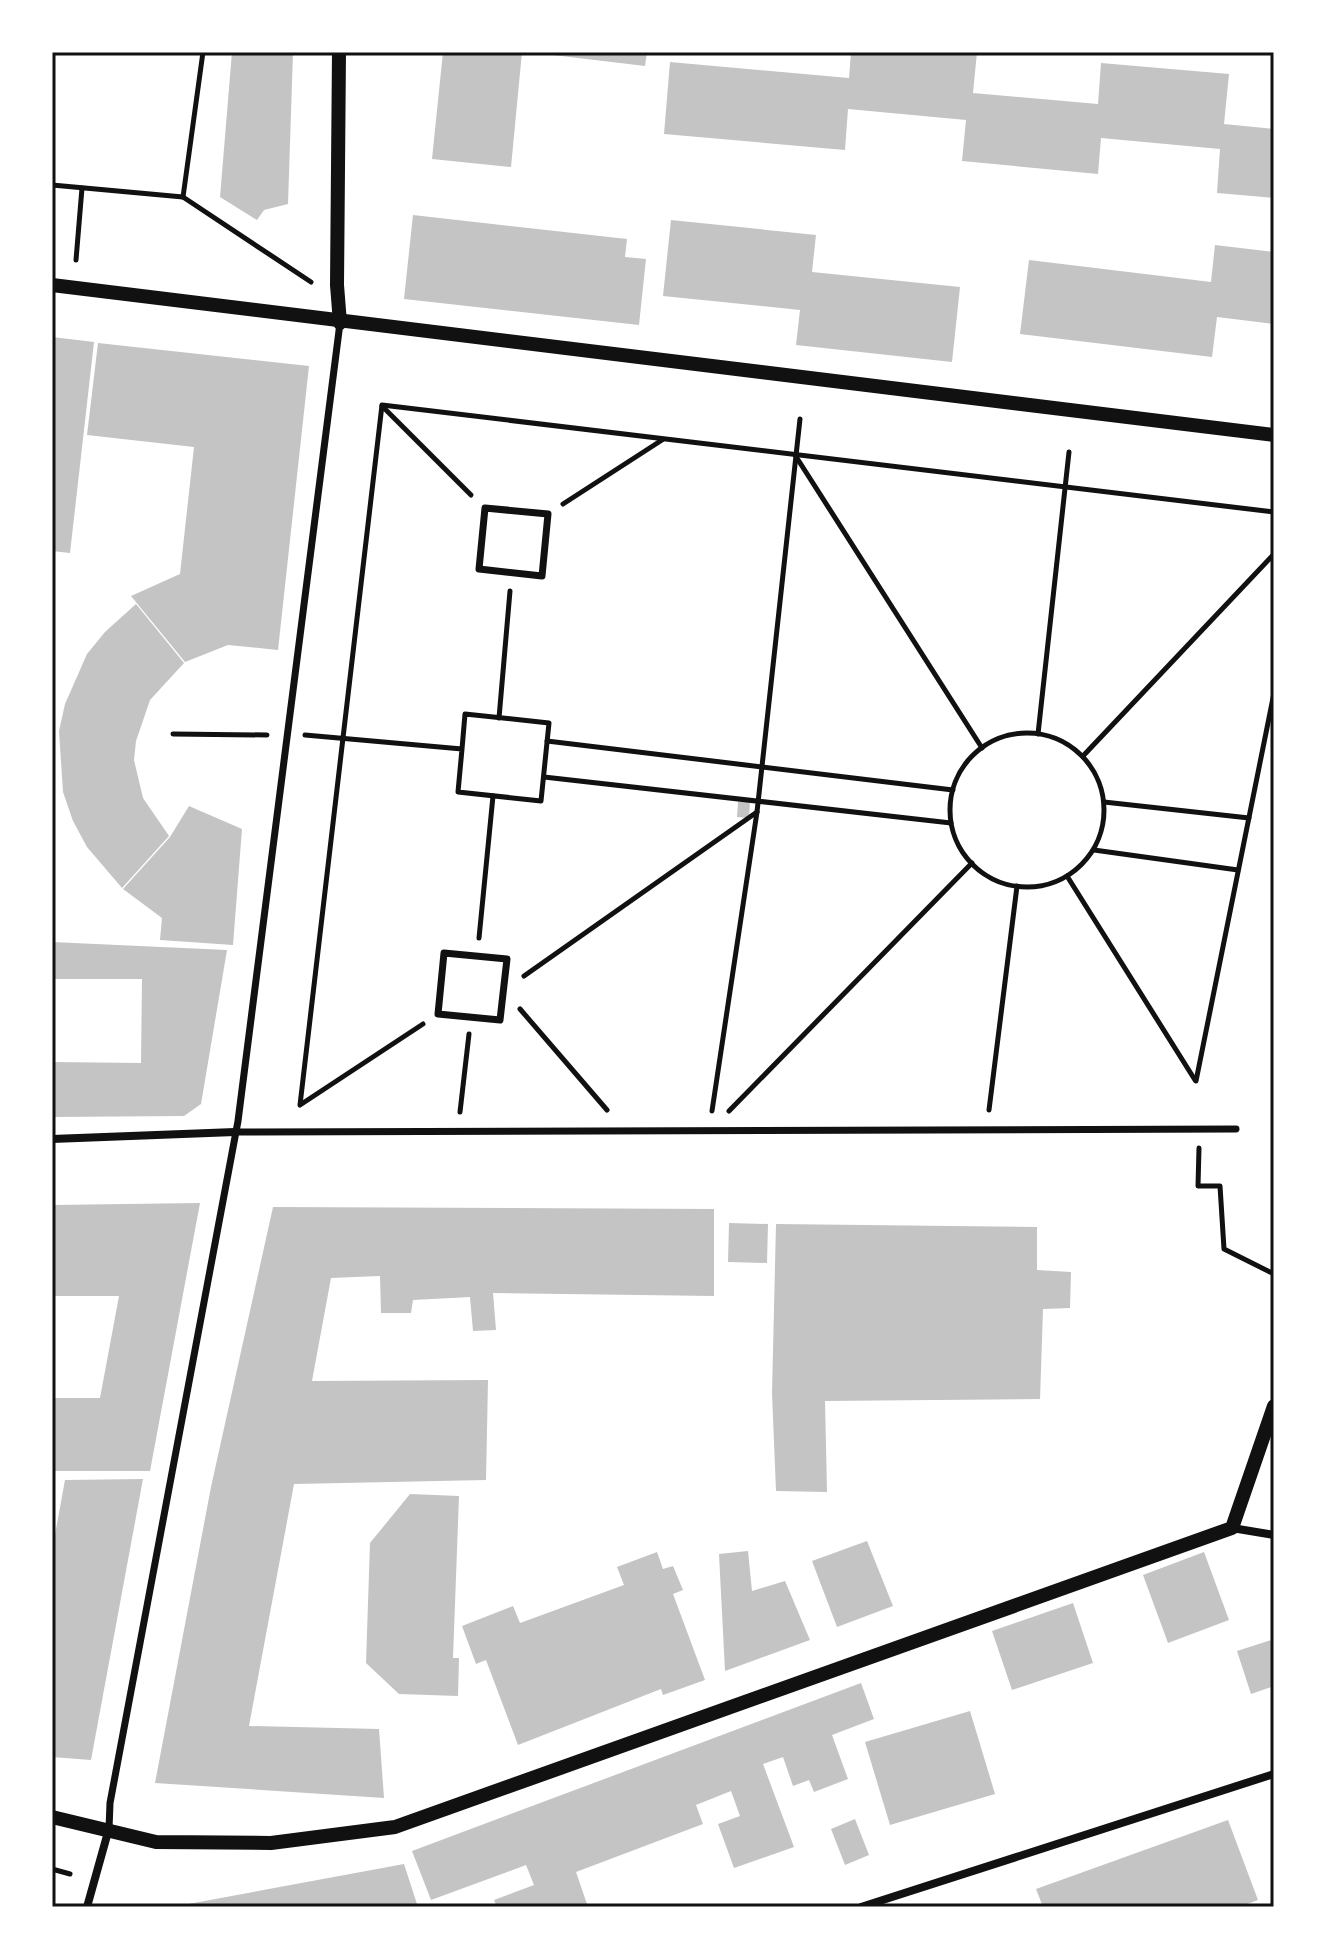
<svg xmlns="http://www.w3.org/2000/svg" width="1326" height="1959" viewBox="0 0 1326 1959" font-family="Georgia,serif">
	<rect width="100%" height="100%" fill="#fff"/>
	<g fill="#c4c4c4">
		<path d="M232,52H293L288,204L264,210L257,220L220,197Z"/>
		<path d="M443,52H522L511,167L432,159Z"/>
		<path d="M528,52H647L645,66Z"/>
		<path d="M851,52H977L973,93L1098,104L1101,63L1229,74L1224,124L1274,129V198L1217,193L1220,149L1101,138L1098,174L962,161L966,120L848,109L845,150L664,134L670,62L849,78Z"/>
		<path d="M413,215L627,239L625,257L646,259L639,325L404,299Z"/>
		<path d="M671,220L816,235L812,272L960,287L952,362L796,345L800,310L663,296Z"/>
		<path d="M1215,245L1274,252V324L1217,317L1212,357L1020,334L1029,260L1211,282Z"/>
		<path d="M52,337L94,342L70,553L52,551Z"/>
		<path d="M98,343L309,366L278,650L228,645L185,662L131,596L180,574L194,447L87,435Z"/>
		<path d="M136,604L184,663L150,700L136,741L134,760L143,798L169,836L122,888L87,847L73,821L63,792L59,731L65,704L87,654L105,632Z"/>
		<path d="M738,802H750L749,818L737,817Z"/>
		<path d="M189,806L242,829L233,945L160,940L162,918L123,889L170,837Z"/>
		<path d="M52,942L227,950L201,1104L184,1116L52,1117V1062L141,1063L142,979H52Z"/>
		<path d="M200,1203L150,1471H52V1398H100L119,1296H52V1205Z"/>
		<path d="M273,1207L714,1209V1296L493,1293L496,1330L473,1331L470,1297L413,1300L411,1313H381L380,1276L331,1278L312,1381L488,1380L486,1480L294,1484L249,1726L379,1729L384,1798L155,1783L211,1487Z"/>
		<path d="M729,1223L768,1224L767,1263L728,1262Z"/>
		<path d="M776,1224L1037,1227V1270L1071,1272L1070,1308L1043,1309L1040,1399L825,1401L827,1492L776,1491L772,1393Z"/>
		<path d="M143,1479L91,1760L52,1757V1551L65,1480Z"/>
		<path d="M410,1494L459,1496L453,1658H459L458,1696L399,1694L366,1663L370,1543Z"/>
		<path d="M867,1541L893,1606L837,1627L812,1561Z"/>
		<path d="M748,1551L752,1591L785,1581L810,1640L725,1671L719,1554Z"/>
		<path d="M657,1552L663,1569L673,1566L683,1590L673,1594L705,1680L663,1695L661,1689L518,1745L486,1660L476,1664L462,1626L513,1606L520,1623L624,1585L617,1567Z"/>
		<path d="M1204,1552L1229,1620L1168,1643L1143,1575Z"/>
		<path d="M1073,1603L1093,1663L1012,1690L992,1631Z"/>
		<path d="M1274,1639V1686L1251,1694L1237,1651Z"/>
		<path d="M861,1683L874,1719L832,1735L848,1779L814,1792L809,1780L793,1786L783,1757L763,1764L794,1847L734,1868L718,1824L740,1816L731,1791L696,1805L703,1824L576,1872L588,1907H497L494,1900L534,1885L526,1865L431,1900L412,1851Z"/>
		<path d="M970,1711L995,1794L890,1825L865,1742Z"/>
		<path d="M855,1819L869,1855L845,1865L831,1829Z"/>
		<path d="M1228,1820L1258,1900L1239,1907H1043L1036,1889Z"/>
		<path d="M404,1864L418,1907H183V1905Z"/>
	</g>
	<g fill="none" stroke-linecap="round" stroke-linejoin="round">
		<g stroke="#111" stroke-width="5">
			<path d="M52,185L183,197L311,282"/>
			<path d="M183,197L203,52"/>
			<path d="M76,260L82,188"/>
			<path d="M382,406L471,495"/>
			<path d="M795,455L982,748"/>
			<path d="M563,504L662,440"/>
			<path d="M499,718L510,591"/>
			<circle cx="1027" cy="810" r="77"/>
			<path d="M173,734L267,735"/>
			<path d="M1038,734L1069,452"/>
			<path d="M305,735L462,749L458,792L541,801L549,723L465,714L462,749"/>
			<path d="M547,741L953,790"/>
			<path d="M1083,756L1274,554"/>
			<path d="M544,777L951,823"/>
			<path d="M1104,802L1249,818"/>
			<path d="M1094,850L1238,870"/>
			<path d="M1067,876L1195,1080"/>
			<path d="M479,938L493,796"/>
			<path d="M524,976L757,812"/>
			<path d="M520,1009L607,1110"/>
			<path d="M423,1024L300,1105L382,405L1274,512"/>
			<path d="M1196,1081L1274,693"/>
			<path d="M989,1110L1017,886"/>
			<path d="M712,1111L757,812L800,419"/>
			<path d="M729,1111L972,863"/>
			<path d="M460,1112L469,1034"/>
			<path d="M1199,1148L1198,1186H1220L1224,1249L1274,1274"/>
			<path d="M52,1869L70,1874"/>
		</g>
		<g stroke="#111" stroke-width="7">
			<path d="M485,508L548,514L542,576L479,569Z"/>
			<path d="M444,953L507,959L500,1020L438,1014Z"/>
			<path d="M235,1132L1236,1129"/>
			<path d="M109,1829L110,1803L238,1121L340,323"/>
		</g>
		<g stroke="#111" stroke-width="8">
			<path d="M52,1139L235,1132"/>
			<path d="M1232,1528L1274,1535"/>
			<path d="M87,1907L108,1832"/>
			<path d="M861,1907L1274,1774"/>
		</g>
		<g stroke="#111" stroke-width="14">
			<path d="M339,52L337,285L340,323"/>
			<path d="M52,285L1274,435"/>
			<path d="M52,1817L156,1842L271,1843L395,1827L1232,1528L1274,1406"/>
		</g>
	</g>
	<rect width="1326" height="1959" fill="none" stroke="#ffffff" stroke-width="108"/>
	<rect x="54" y="54" width="1218" height="1851" fill="none" stroke="#111" stroke-width="3"/>
</svg>
